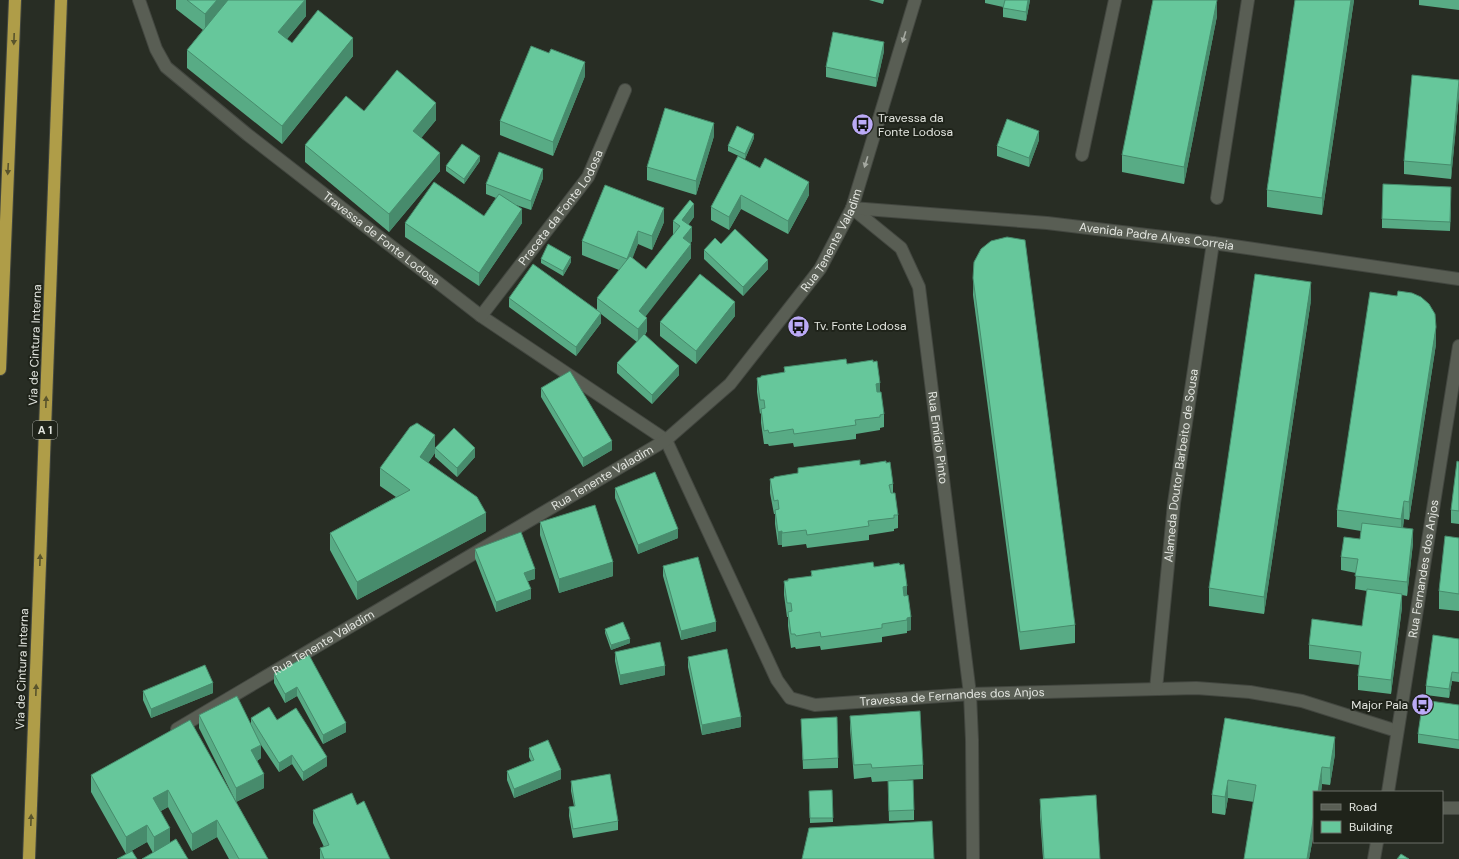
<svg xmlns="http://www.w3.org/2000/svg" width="1459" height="859" viewBox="0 0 1459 859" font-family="'DM Sans',sans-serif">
	<rect width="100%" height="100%" fill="#282d24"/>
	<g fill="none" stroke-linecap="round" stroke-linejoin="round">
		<defs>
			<g id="minor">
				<path id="s1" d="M139,0L156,49L166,67L248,135L481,316L666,440"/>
				<path d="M1082,155L1115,0"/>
				<path d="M1217,198L1248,0"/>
				<path id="s2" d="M852,208L901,248L919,287L970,694L972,740L973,859"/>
				<path id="s3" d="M852,208L1047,223L1213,243L1459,279"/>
				<path id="s4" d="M481,316L588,177L625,90"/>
				<path id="s5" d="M666,440L777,680L790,698L815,705L970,694L1196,688L1250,692L1302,701L1397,731"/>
				<path id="s6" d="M1156,689L1174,503L1213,243"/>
				<path id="s7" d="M177,729L666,440L730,384L820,269L852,208L915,0"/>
				<path id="s8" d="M1388,792L1459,346"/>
				<path d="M1442,808H1459"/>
				<path d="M1374,859L1377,842"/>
			</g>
			<g id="highway">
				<path d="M0,369L15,0"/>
				<path d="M29,859L61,0"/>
			</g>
		</defs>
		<use href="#minor" stroke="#434740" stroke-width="14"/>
		<use href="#highway" stroke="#434740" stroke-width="14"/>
		<use href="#minor" stroke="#595e54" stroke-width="12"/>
		<use href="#highway" stroke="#af9d48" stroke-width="12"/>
	</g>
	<g fill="#58ab85">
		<path d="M176,0H306V16L287,39L292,43L353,56L282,144L187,68V50L203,30L176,9Z"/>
		<path d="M869,0H884L883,4Z"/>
		<path d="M985,0H1030L1026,21L1003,17V7L985,3Z"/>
		<path d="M1217,0V16L1184,184L1122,172V155Z"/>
		<path d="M1295,0H1354L1322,215L1267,207V190Z"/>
		<path d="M1419,0H1459V10L1419,5Z"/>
		<path d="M884,51L876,87L826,77V67Z"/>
		<path d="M585,76L553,156L500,135V121Z"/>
		<path d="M1459,80V95L1451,179L1404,174V161Z"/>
		<path d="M364,111L436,120L421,138L440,171L389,232L305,162V145Z"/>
		<path d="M714,136L696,195L647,180V167Z"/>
		<path d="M754,138L745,159L728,151V146Z"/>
		<path d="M1039,140L1029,167L997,156V146Z"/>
		<path d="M738,156L809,195L788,234L741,209L729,230L711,220V207Z"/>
		<path d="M480,161L464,184L446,171V166Z"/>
		<path d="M543,178L531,210L516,205L522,223L479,286L405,237V223L484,216L496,198L486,194V184Z"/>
		<path d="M1451,196L1450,231L1382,228V219Z"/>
		<path d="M694,217L688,225L692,241L690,243L691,258L645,316L647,331L645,335L679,375L652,404L617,373V363L637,342L601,314V323L576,356L509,307V298L597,311V298L619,270L582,255V241L664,222L652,250L638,244L632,258L646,269L673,235V221Z"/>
		<path d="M721,244L768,269L743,296L704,259V250Z"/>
		<path d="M541,259L571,262L563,276L541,263Z"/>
		<path d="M974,262L1075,625V643L1020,650L973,295Z"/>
		<path d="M1311,300L1264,614L1209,606V588Z"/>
		<path d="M735,316L696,364L660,336V322Z"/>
		<path d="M1436,344L1409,520L1404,519L1403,528L1413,543L1407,596L1402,595V607L1391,694L1358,690V676L1359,665L1309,659V645L1362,626L1367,591L1355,589L1356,573L1341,570V557L1360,539L1361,531L1337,527V510Z"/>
		<path d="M847,364L880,392L884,414V427L880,428V430L856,434V439L794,447L793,443L769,446L768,444H764L761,423V413L760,414L757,392V378L784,373V367Z"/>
		<path d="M541,388L612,450L583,467L541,397Z"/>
		<path d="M435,448L475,457L457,477L435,457Z"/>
		<path d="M435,453L428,463L486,531L357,600L330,550V533L396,497L380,486V468Z"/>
		<path d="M1459,462V524L1451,523V510Z"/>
		<path d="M860,465L893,484V493L898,515V528L894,529V531L869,535V540L807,548L806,544L782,547V545H778L775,524V514H774L770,493V479L798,474V468Z"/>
		<path d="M615,488L678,538L638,554L615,498Z"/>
		<path d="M540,522L613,576L559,593L540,535Z"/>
		<path d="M1459,538V611L1439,609V591Z"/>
		<path d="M475,549L535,579L528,581L531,599L496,612L475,558Z"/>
		<path d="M663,566L716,631L681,640L663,576Z"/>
		<path d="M874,567L907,596L911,630L907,631V633L882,637V642L821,650L820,646L796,649L795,647L791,648L788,626V617H787L784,595V581L811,576V571Z"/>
		<path d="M605,629L630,643L611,650L605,633Z"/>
		<path d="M1459,639V682L1452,681L1449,698L1426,695V686Z"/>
		<path d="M615,652L665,675L620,685L615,661Z"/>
		<path d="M309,655L346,732L323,744L297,696L285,703L274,683V674Z"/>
		<path d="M688,657L741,727L702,735L688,667Z"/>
		<path d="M143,691L213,693L151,718L143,700Z"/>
		<path d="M1459,705V749L1418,743V734Z"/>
		<path d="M199,715L251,723V718L277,720L327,766L303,781L292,764L279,772L261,745V758L257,761L264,788L236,802L199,728Z"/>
		<path d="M850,716L923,765V779L872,782L871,777L854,779L850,729Z"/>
		<path d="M1225,718L1335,754L1330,785L1322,784L1321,792H1314V832L1309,859H1244L1254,802L1228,798L1225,815L1212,813V795Z"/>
		<path d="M801,719L838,758V768L803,769Z"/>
		<path d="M190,720L268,859H229L217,837L192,851L168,807L161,811L170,843L153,853L147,842L126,854L91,792V775Z"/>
		<path d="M529,748L561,779L514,798L507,780V771L531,761L529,757Z"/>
		<path d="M571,781L618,821V830L573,838L569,816V807L574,806L571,791Z"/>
		<path d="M832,790L833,822L810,823L809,791Z"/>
		<path d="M888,790L914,810V820L889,821Z"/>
		<path d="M1040,799L1100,859H1043L1040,816Z"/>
		<path d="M357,805L390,859H320V848L324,847L313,823V810Z"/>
	</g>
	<g fill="#478b6c">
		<path d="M217,0H231L205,31V14Z"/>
		<path d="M305,0H306V16L278,50V32Z"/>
		<path d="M1028,0H1030L1026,21V12Z"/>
		<path d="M1217,0V16L1184,184V167Z"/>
		<path d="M1351,0H1354L1322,215V198Z"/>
		<path d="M353,38V56L282,144V126Z"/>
		<path d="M884,42V51L876,87V78Z"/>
		<path d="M585,62V76L553,156V142Z"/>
		<path d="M1459,82V95L1451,179V165Z"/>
		<path d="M436,103V120L413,148V131Z"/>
		<path d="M714,123V136L696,195V181Z"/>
		<path d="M1039,131V140L1029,167V158Z"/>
		<path d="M754,134V138L745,159V154Z"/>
		<path d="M440,153V171L389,232V214Z"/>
		<path d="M480,156V161L464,184V179Z"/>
		<path d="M543,169V178L531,210V201Z"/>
		<path d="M809,182V195L788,234V221Z"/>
		<path d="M1451,187V196L1450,231V222Z"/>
		<path d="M741,195V209L729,230V217Z"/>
		<path d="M694,204V217L682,233V220Z"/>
		<path d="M664,208V222L652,250V236Z"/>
		<path d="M522,209V223L479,286V273Z"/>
		<path d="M692,227V241L683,252V238Z"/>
		<path d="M638,231V244L627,273V259Z"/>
		<path d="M691,244V258L639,325V311Z"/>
		<path d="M571,257V262L563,276V271Z"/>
		<path d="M768,260V269L743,296V287Z"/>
		<path d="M1311,282V300L1264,614V597Z"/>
		<path d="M735,302V316L696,364V351Z"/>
		<path d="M601,313V323L576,356V347Z"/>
		<path d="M647,318V331L638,343V329Z"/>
		<path d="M1436,327V344L1409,520V502Z"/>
		<path d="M679,366V375L652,404V395Z"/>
		<path d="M880,383V396L876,397V384Z"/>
		<path d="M435,435V453L420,474V457Z"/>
		<path d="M612,441V450L583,467V458Z"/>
		<path d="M475,448V457L457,477V468Z"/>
		<path d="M1404,501V519L1401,537V519Z"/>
		<path d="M486,513V531L357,600V582Z"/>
		<path d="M678,529V538L638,554V545Z"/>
		<path d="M1413,529V543L1407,596V582Z"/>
		<path d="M782,531V545H778V532Z"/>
		<path d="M613,562V576L559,593V579Z"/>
		<path d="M535,569V579L524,582V573Z"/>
		<path d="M907,586V600H903V587Z"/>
		<path d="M531,589V599L496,612V602Z"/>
		<path d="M1402,594V607L1391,694V680Z"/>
		<path d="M911,617V630L907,631V618Z"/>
		<path d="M716,622V631L681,640V631Z"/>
		<path d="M630,639V643L611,650V645Z"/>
		<path d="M665,666V675L620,685V675Z"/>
		<path d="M1452,672V681L1449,698V689Z"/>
		<path d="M213,683V693L151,718V709Z"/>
		<path d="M297,687V696L285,703V694Z"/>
		<path d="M741,717V727L702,735V725Z"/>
		<path d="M346,723V732L323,744V735Z"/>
		<path d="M1335,737V754L1330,785V768Z"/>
		<path d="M261,745V758L251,764V750Z"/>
		<path d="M292,755V764L279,772V763Z"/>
		<path d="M327,757V766L303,781V772Z"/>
		<path d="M1322,767V784L1321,792H1318Z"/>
		<path d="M561,770V779L514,798V789Z"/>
		<path d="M264,774V788L236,802V788Z"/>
		<path d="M1228,780V798L1225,815V797Z"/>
		<path d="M168,790V807L153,815V798Z"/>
		<path d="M1314,814V832L1309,859H1307Z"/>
		<path d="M217,820V837L192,851V834Z"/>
		<path d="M147,825V842L126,854V837Z"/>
		<path d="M170,828V846L154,854V837Z"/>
	</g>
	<g fill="#66c79b" stroke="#478b6c">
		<path d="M187,0H217L205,14Z"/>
		<path d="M228,0H305L278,32L292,43L318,10L353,38L282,126L187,50Z"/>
		<path d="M1005,0H1028L1026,12L1003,8Z"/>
		<path d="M1153,0H1217L1184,167L1122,155Z"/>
		<path d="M1295,0H1351L1322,198L1267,190Z"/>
		<path d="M833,32L884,42L876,78L826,67Z"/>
		<path d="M531,46L549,53L551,49L585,62L553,142L500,121Z"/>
		<path d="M397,70L436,103L413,131L440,153L389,214L305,145L346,96L364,111Z"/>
		<path d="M1412,75L1459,80L1451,165L1404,161Z"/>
		<path d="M665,108L714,123L696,181L647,167Z"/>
		<path d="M1007,119L1039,131L1029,158L997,146Z"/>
		<path d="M737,126L754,134L745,154L728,146Z"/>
		<path d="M462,144L480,156L464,179L446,166Z"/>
		<path d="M499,152L543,169L531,201L486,184Z"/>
		<path d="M738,156L760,168L765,158L809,182L788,221L741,195L729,217L711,207Z"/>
		<path d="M434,182L484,216L499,194L522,209L479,273L405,223Z"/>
		<path d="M1383,184L1451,187L1450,222L1382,219Z"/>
		<path d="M605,185L664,208L652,236L638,231L627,259L582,241Z"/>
		<path d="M690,200L694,204L682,220L692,227L683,238L691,244L639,311L647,318L638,329L597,298L630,256L646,269L680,226L673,221Z"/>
		<path d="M735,229L768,260L743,287L704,250L715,238L721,244Z"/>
		<path d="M1007,237L1025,240L1075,625L1020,632L973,278L974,262L981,249L991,241Z"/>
		<path d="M548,244L571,257L563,271L541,259Z"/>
		<path d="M533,264L601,313L576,347L509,298Z"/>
		<path d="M700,274L735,302L696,351L660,322Z"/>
		<path d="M1255,274L1311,282L1264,597L1209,588Z"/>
		<path d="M1398,291L1412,293L1421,297L1429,304L1435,314L1436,327L1409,502L1404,501L1401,519L1337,510L1370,292L1397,296Z"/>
		<path d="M644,334L679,366L652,395L617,363Z"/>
		<path d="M846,359L847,364L873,360V362L877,361L880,383L876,384L877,392H881L884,414L880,415V417L855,420L856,425L794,434L793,429L769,433L768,430L764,431L761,409L765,408L764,400H760L757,378L761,377V376L785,372L784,367Z"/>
		<path d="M570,371L612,441L583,458L541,388Z"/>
		<path d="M417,423L435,435L420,457L477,497L486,513L357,582L330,533L410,490L380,468L410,427Z"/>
		<path d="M454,428L475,448L457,468L435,448Z"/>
		<path d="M860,460V465L886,461V463L890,462L893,484L889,485L891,493H895L898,515H894V518L868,521L869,526L807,535L806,530L782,533V531L778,532L775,510L779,509L778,500L774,501L770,479L774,478V477L798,473V468Z"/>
		<path d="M1457,461L1459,462V511L1451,510Z"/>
		<path d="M655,472L678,529L638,545L615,488Z"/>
		<path d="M595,505L613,562L559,579L540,522Z"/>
		<path d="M1362,523L1413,529L1407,582L1355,576L1358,559L1341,557L1344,537L1360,539Z"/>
		<path d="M521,532L535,569L524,573L531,589L496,602L475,549Z"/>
		<path d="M1445,536L1459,538V594L1439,591Z"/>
		<path d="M698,557L716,622L681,631L663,566Z"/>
		<path d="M873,562L874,567L899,563L900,565L904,564L907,586L903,587L904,596L908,595L911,617L907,618V620L882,624V628L821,637L820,632L796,636L795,634H791L788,612L792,611L791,603H787L784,581H788V579L812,576L811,571Z"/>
		<path d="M1367,589L1402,594L1391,680L1358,676L1361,652L1309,645L1312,619L1362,626Z"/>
		<path d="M623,622L630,639L611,645L605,629Z"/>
		<path d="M1433,635L1459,639V673L1452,672L1449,689L1426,686Z"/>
		<path d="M660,642L665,666L620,675L615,652Z"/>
		<path d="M727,649L741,717L702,725L688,657Z"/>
		<path d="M309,655L346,723L323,735L297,687L285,694L274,674Z"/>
		<path d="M205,665L213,683L151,709L143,691Z"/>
		<path d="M237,696L261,745L251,750L264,774L236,788L199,715Z"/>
		<path d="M1423,700L1459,705V740L1418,734Z"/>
		<path d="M269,707L277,720L296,708L327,757L303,772L292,755L279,763L251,718Z"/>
		<path d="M920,711L923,765L872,768L871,764L854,765L850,716Z"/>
		<path d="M837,717L838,758L803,760L801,719Z"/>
		<path d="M1225,718L1335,737L1330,768L1322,767L1318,792H1314V814L1307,859H1244L1256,785L1228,780L1225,797L1212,795Z"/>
		<path d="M190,720L268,859H239L217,820L192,834L168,790L153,798L170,828L154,837L147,825L126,837L91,775Z"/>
		<path d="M548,740L561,770L514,789L507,771L534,760L529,748Z"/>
		<path d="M610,774L618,821L573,829L569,807L575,806L571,781Z"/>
		<path d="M913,780L914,810L889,811L888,781Z"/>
		<path d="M832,790L833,818H810L809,791Z"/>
		<path d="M352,793L357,805L364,801L390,859H324L320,848L329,845L313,810Z"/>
		<path d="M1096,795L1100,859H1044L1040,799Z"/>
		<path d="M932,821L934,859H802L809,828Z"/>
		<path d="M176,839L188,859H142Z"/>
		<path d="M132,851L137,859H117Z"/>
		<path d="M1401,854L1409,859H1397Z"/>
	</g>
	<defs><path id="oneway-solid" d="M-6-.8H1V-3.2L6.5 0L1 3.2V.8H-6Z"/></defs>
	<g fill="#a5a9a1">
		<use href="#oneway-solid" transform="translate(904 37) rotate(107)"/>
		<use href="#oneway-solid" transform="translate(866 162) rotate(107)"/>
	</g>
	<g fill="#59542c">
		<use href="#oneway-solid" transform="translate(14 39) rotate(92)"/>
		<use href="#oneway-solid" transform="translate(8 169) rotate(93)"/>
		<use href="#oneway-solid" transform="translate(46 402) rotate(-88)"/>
		<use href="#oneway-solid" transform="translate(40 560) rotate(-88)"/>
		<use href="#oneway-solid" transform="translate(36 690) rotate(-88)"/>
		<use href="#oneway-solid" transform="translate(31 820) rotate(-88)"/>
	</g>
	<defs>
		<symbol id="bus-disc" viewBox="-11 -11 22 22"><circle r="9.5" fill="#bbaaf6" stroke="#1f231a"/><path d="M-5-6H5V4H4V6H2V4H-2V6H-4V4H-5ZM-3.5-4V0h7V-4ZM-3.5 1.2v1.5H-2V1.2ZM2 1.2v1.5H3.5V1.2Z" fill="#111"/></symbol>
	</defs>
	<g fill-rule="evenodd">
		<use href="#bus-disc" x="850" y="112" width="25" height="25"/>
		<use href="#bus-disc" x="786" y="314" width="25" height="25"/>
		<use href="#bus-disc" x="1410" y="692" width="25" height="25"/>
	</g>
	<g text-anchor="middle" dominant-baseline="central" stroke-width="4" stroke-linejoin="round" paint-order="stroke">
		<rect fill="#1f231a" stroke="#a8aca5" stroke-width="1" x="33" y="421" width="24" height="18" rx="3"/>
		<g font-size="11" font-weight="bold" fill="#e3e6e0">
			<text x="45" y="430">A 1</text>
		</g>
		<g font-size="12" fill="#e3e6e0" stroke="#1f231a" text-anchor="start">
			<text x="878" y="118">Travessa da<tspan x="878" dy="14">Fonte Lodosa</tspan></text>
			<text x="814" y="326">Tv. Fonte Lodosa</text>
			<text x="1408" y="705" text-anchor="end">Major Pala</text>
		</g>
		<g font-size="12" fill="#e3e6e0" stroke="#1f231a">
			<text stroke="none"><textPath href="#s4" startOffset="135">Praceta da Fonte Lodosa</textPath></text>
			<text stroke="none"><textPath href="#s3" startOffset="306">Avenida Padre Alves Correia</textPath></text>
			<text stroke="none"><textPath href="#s1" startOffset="348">Travessa de Fonte Lodosa</textPath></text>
			<text stroke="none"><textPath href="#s7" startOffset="830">Rua Tenente Valadim</textPath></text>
			<text transform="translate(35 345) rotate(-88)">Via de Cintura Interna</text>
			<text stroke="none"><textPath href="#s2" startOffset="258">Rua Emídio Pinto</textPath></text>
			<text stroke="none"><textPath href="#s6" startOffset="225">Alameda Doutor Barbeito de Sousa</textPath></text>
			<text stroke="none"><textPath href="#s7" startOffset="494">Rua Tenente Valadim</textPath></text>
			<text stroke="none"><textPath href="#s8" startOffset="226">Rua Fernandes dos Anjos</textPath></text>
			<text stroke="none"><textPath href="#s7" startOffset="170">Rua Tenente Valadim</textPath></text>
			<text transform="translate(22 669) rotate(-88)">Via de Cintura Interna</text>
			<text stroke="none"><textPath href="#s5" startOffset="450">Travessa de Fernandes dos Anjos</textPath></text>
		</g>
	</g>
	<rect x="1313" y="791" width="130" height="52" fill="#1f231a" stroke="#6d7169"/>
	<rect x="1321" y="804" width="20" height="6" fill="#595e54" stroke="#6d7169"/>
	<text x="1349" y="811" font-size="12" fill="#e3e6e0">Road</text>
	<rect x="1321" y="821" width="20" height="12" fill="#66c79b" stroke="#6d7169"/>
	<text x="1349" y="831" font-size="12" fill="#e3e6e0">Building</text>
</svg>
